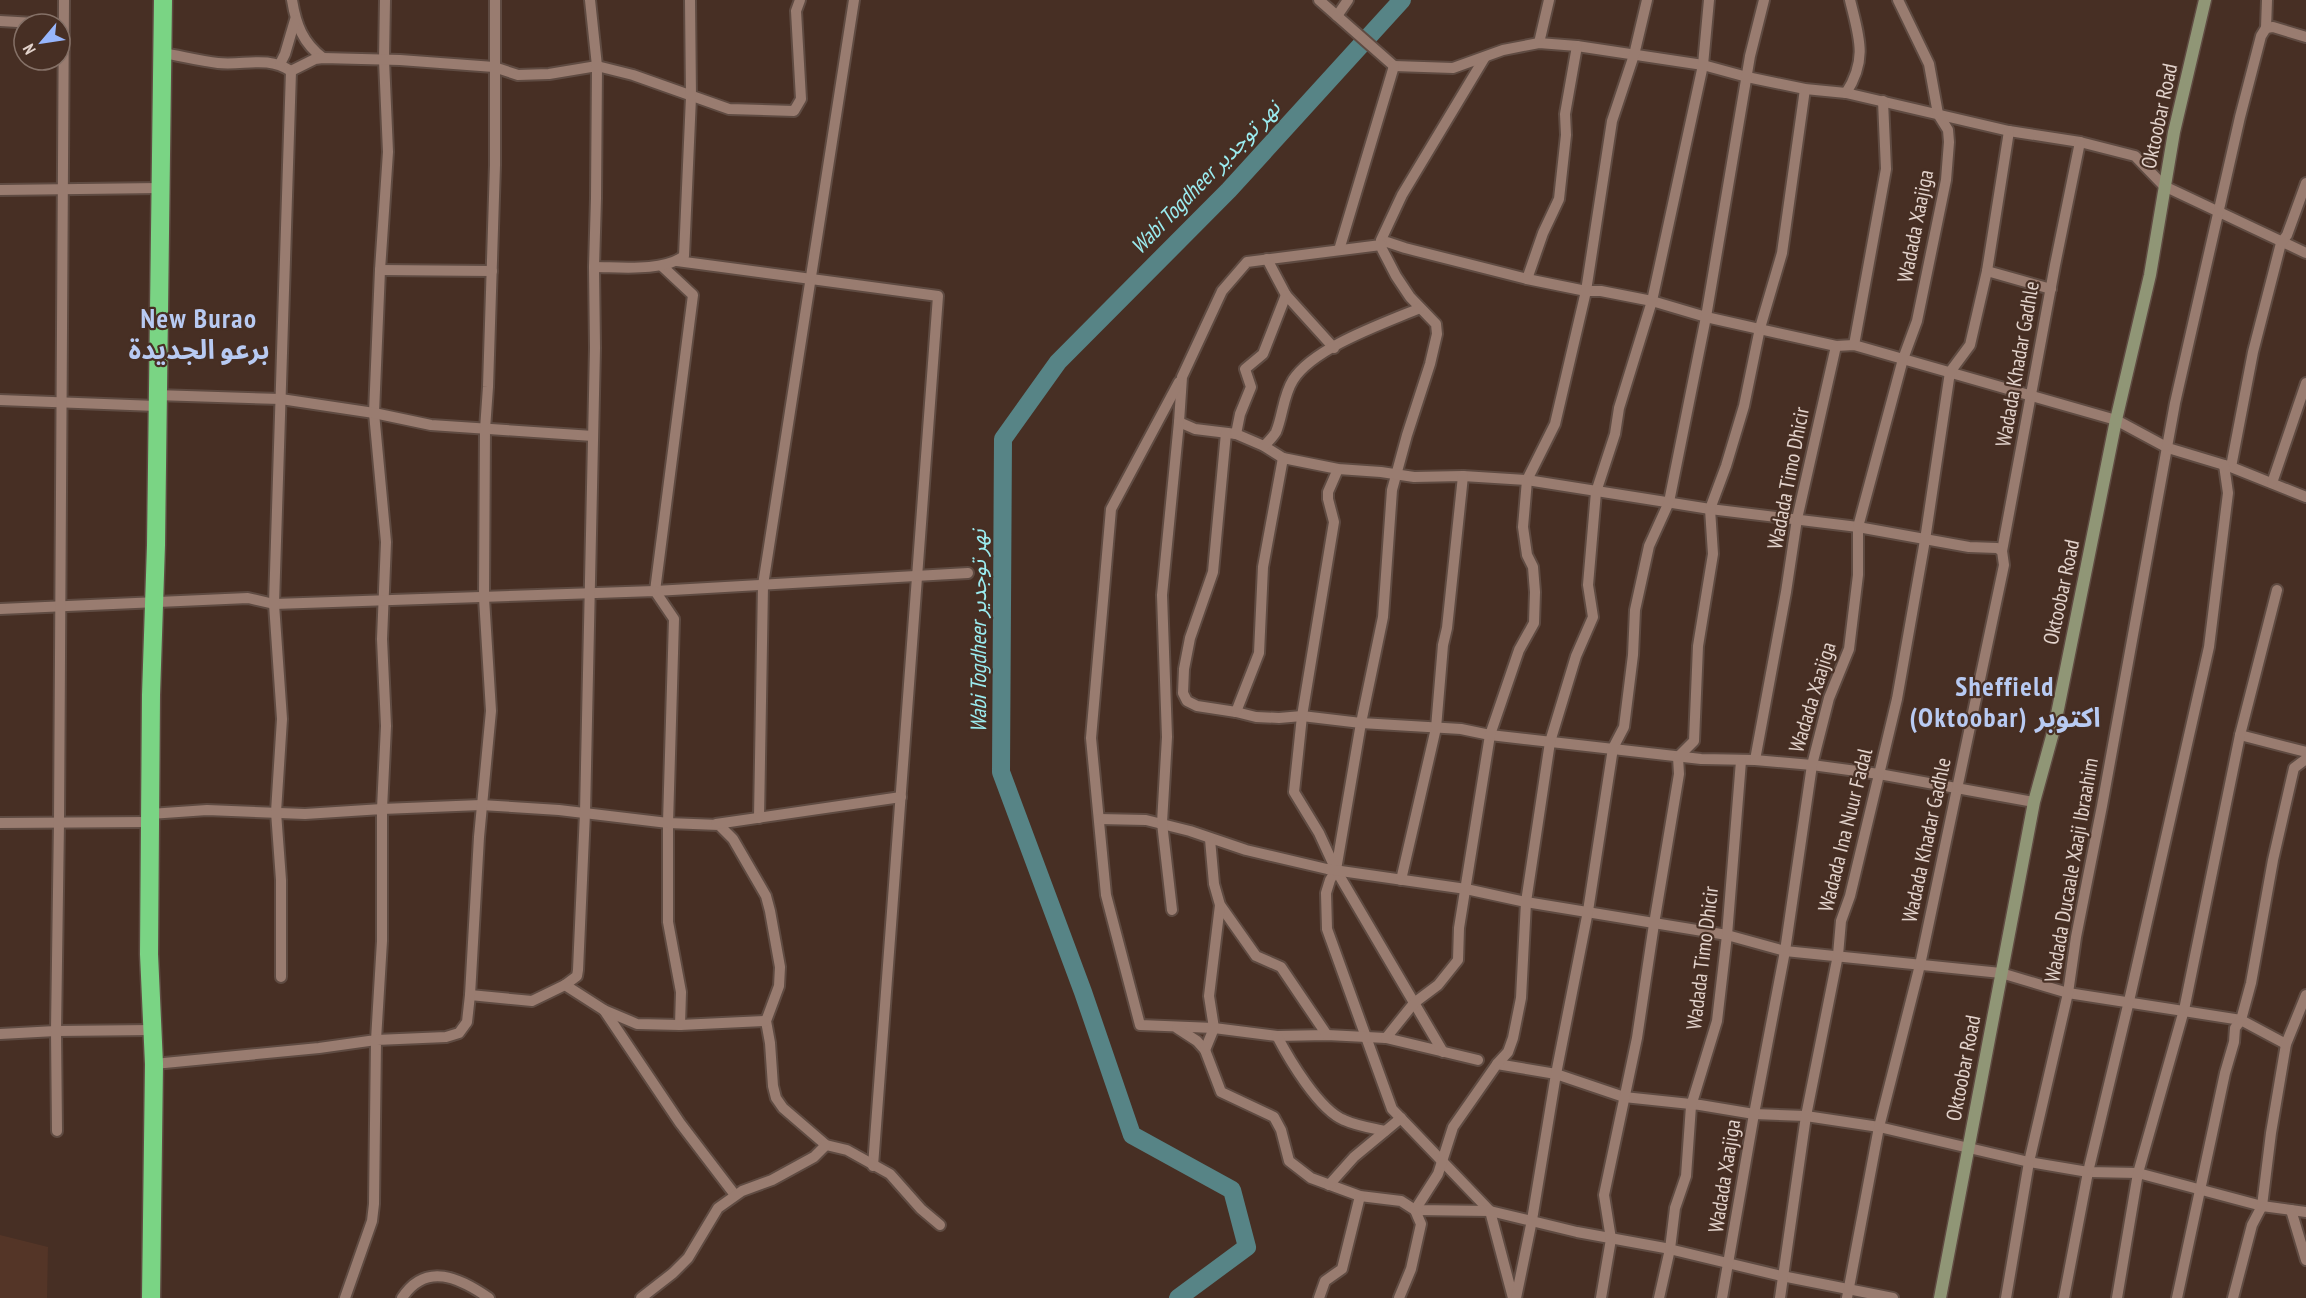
<svg xmlns="http://www.w3.org/2000/svg" width="2306" height="1298" viewBox="0 0 2306 1298" font-family="'PT Sans Narrow','Noto Sans Arabic',sans-serif">
	<rect width="100%" height="100%" fill="#472f24"/>
	<path fill="#543527" d="M0,1235L48,1247L47,1298H0Z"/>
	<g fill="none" stroke-linecap="round" stroke-linejoin="round">
		<path stroke="#578486" stroke-width="18" d="M1178,1298L1247,1247L1232,1190L1132,1135L1083,992L1001,772L1003,439L1058,362L1229,190L1402,0"/>
		<defs>
			<g id="street">
				<path d="M292,0C296,25 303,43 323,58"/>
				<path d="M385,0L384,60L388,152L380,270L374,413L386,542L382,639L386,726L382,809L481,805L559,810L668,823V922L681,992L680,1025"/>
				<path d="M1319,0L1394,66"/>
				<path d="M1337,16L1348,0"/>
				<path d="M0,21L52,24"/>
				<path d="M2266,28L2273,27L2306,37"/>
				<path d="M1539,43L1549,0"/>
				<path d="M163,53C181,56 200,61 218,63C244,66 266,55 291,71L315,59L323,58L400,60L494,67L518,75L549,74L597,66L633,75L729,109L794,111L801,99L796,11L800,0"/>
				<path d="M1485,57L1402,195L1381,240L1405,248L1527,279L1586,291H1601L1652,301L1706,317L1836,346L1854,345L2116,420L2168,448L2231,467L2306,497"/>
				<path d="M280,64L285,54L295,20"/>
				<path d="M1394,66L1453,68L1503,50L1539,43L1577,46L1703,65L1747,77L1805,89L1846,93L2009,131L2080,142L2135,156L2164,186L2306,253"/>
				<path d="M1846,93C1868,59 1859,37 1850,0"/>
				<path d="M0,190L160,188"/>
				<path d="M1381,241L1382,249L1396,276L1410,297L1436,324L1437,334L1430,364L1407,435L1392,490L1383,617L1361,723L1336,870L1330,880L1326,893L1327,929L1392,1109L1490,1211L1513,1298"/>
				<path d="M1381,245L1247,262L1222,291L1182,377L1179,422L1195,429L1236,434L1264,446L1283,458L1338,469L1381,472L1414,477L1463,476L1527,480L1710,509L1858,527L1969,547L1997,548L2002,551"/>
				<path d="M1339,250L1394,66"/>
				<path d="M1267,259L1286,295L1334,348"/>
				<path d="M677,261L938,296L873,1166"/>
				<path d="M662,266L693,295L655,591L968,573"/>
				<path d="M594,267C619,267 663,272 684,256L691,97L690,0"/>
				<path d="M380,270L492,271"/>
				<path d="M1987,271L2051,289"/>
				<path d="M1527,279L1543,233L1559,199L1566,135L1565,114L1577,46"/>
				<path d="M1854,345L1886,169L1883,101"/>
				<path d="M1179,382L1111,509L1091,738L1106,895L1140,1025L1214,1028L1277,1036L1327,1035L1386,1038L1478,1060"/>
				<path d="M156,395L281,399L374,413L431,425L593,436"/>
				<path d="M0,400L156,406"/>
				<path d="M1226,433L1213,572L1190,638L1184,669L1183,693L1187,701L1197,706L1236,712L1256,717L1279,718L1302,716L1361,723L1461,729L1490,735L1701,759L1755,760L1812,765L1879,774L2034,802"/>
				<path d="M1236,434L1240,414L1251,387L1245,369L1263,354L1286,295"/>
				<path d="M1264,446C1268,442 1273,437 1276,432C1283,415 1283,396 1293,380C1314,347 1385,323 1420,308"/>
				<path d="M2231,467L2253,352L2281,243L2287,235L2306,183"/>
				<path d="M1338,469L1328,492V499L1334,522L1302,716L1294,792L1319,833L1336,870L1443,1052"/>
				<path d="M2272,483L2306,383"/>
				<path d="M0,609L248,598L274,604L655,591L674,619L668,823L719,825L733,839L766,896L770,911L780,967L779,986L766,1021L770,1043L773,1086L776,1098L783,1108L826,1145L847,1150L890,1174L921,1209L940,1225"/>
				<path d="M1236,712L1259,653L1263,567L1283,458"/>
				<path d="M2240,735L2306,752"/>
				<path d="M1755,760L1786,592L1797,519L1836,346"/>
				<path d="M150,814L207,810L305,814L382,809V941L376,1040L319,1048L154,1064"/>
				<path d="M759,818L763,585L854,0"/>
				<path d="M1099,819L1146,820L1190,831L1246,850L1327,869L1466,889L1526,902L1727,935L1785,951L2001,973L2068,993L2241,1020L2286,1044"/>
				<path d="M0,823L150,822"/>
				<path d="M716,824L901,797"/>
				<path d="M1210,839L1214,884L1220,905L1256,956L1281,967L1327,1035"/>
				<path d="M1401,880L1436,728L1443,645L1447,628L1463,476"/>
				<path d="M1172,910L1162,823L1167,737L1162,595L1179,422"/>
				<path d="M281,977V880L276,812L282,719L274,604L291,71"/>
				<path d="M565,985L604,1010L637,1024L680,1025L766,1021"/>
				<path d="M470,995L532,1001L565,985L577,976L578,970L585,813L595,348L594,267L596,198L597,66L590,0"/>
				<path d="M604,1010L680,1123L735,1195"/>
				<path d="M1177,1028L1197,1041L1205,1050L1221,1092L1274,1117L1281,1130L1289,1161L1311,1178L1360,1196L1401,1201L1415,1210L1490,1211L1577,1232L1665,1248L1782,1276L1893,1298"/>
				<path d="M0,1034L56,1031L152,1030"/>
				<path d="M1277,1036C1289,1059 1319,1110 1344,1120C1357,1126 1372,1128 1385,1131"/>
				<path d="M1386,1038L1414,1003L1438,985L1458,960L1459,928L1490,735L1519,650L1534,623L1535,592L1533,567L1527,555L1523,527L1527,480L1555,424L1586,291L1612,121L1634,55L1647,0"/>
				<path d="M1205,1050L1214,1028L1209,996L1220,905"/>
				<path d="M1497,1064L1556,1074L1624,1097L1700,1105L1754,1114L1806,1116L1879,1127L2029,1162L2088,1172L2138,1173L2262,1206L2306,1212"/>
				<path d="M57,1131L56,1031L59,822L64,0"/>
				<path d="M1329,1185L1354,1157L1401,1118"/>
				<path d="M2291,1210L2306,1260"/>
				<path d="M345,1298L372,1221L374,1204L376,1040L446,1037L459,1033L467,1022L470,995L479,837L491,711L484,598L485,429L488,387L495,165V0"/>
				<path d="M402,1298C426,1261 460,1278 489,1298"/>
				<path d="M641,1298L673,1273L688,1258L718,1208L742,1191L772,1180L814,1157L826,1145"/>
				<path d="M1319,1298L1325,1281L1342,1269L1360,1196"/>
				<path d="M1399,1298L1411,1269L1421,1224L1415,1210L1438,1174L1453,1127L1497,1064L1508,1052L1513,1038L1521,998L1526,902L1550,742L1576,656L1593,617L1588,585L1596,492L1615,434L1619,408L1652,301L1703,65L1709,0"/>
				<path d="M1516,1298L1532,1220L1556,1074L1588,911L1613,748L1624,727L1633,655L1635,610L1649,546L1669,502L1706,317L1750,56L1764,0"/>
				<path d="M1601,1298L1611,1239L1604,1195L1637,1038L1654,924L1679,774L1678,757L1694,741L1698,646L1713,554L1710,509L1726,466L1744,406L1760,328L1782,253L1805,89"/>
				<path d="M1659,1298L1670,1249L1675,1208L1686,1176L1691,1106L1717,1021L1727,935L1741,761"/>
				<path d="M1722,1298L1754,1114L1785,951L1812,765L1829,698L1849,649L1858,575V527L1903,359L1917,321L1946,180L1949,142L1948,130L1938,114L1929,64L1898,0"/>
				<path d="M1780,1298L1806,1116L1838,955L1841,921L1850,896L1897,699L1925,540L1950,372L1970,345L1987,271L2009,131"/>
				<path d="M1847,1298L1879,1127L1920,965L2004,565L2002,551L2055,265L2080,142"/>
				<path d="M2006,1298L2029,1162L2068,993L2076,937L2102,806L2175,403L2240,117L2261,36L2266,28L2267,0"/>
				<path d="M2064,1298L2088,1172L2129,1001L2209,647L2228,493L2224,465"/>
				<path d="M2117,1298L2138,1173L2184,1010L2240,735L2277,590"/>
				<path d="M2177,1298L2225,1073L2234,1042L2235,1028L2241,1020L2251,983L2273,860L2291,781L2294,768L2306,759"/>
				<path d="M2233,1298L2252,1225L2262,1206L2271,1133L2286,1044L2306,995"/>
			</g>
			<path id="secondary" d="M1940,1298L2034,802L2054,729L2116,420L2150,275L2174,132L2205,0"/>
			<path id="highway" d="M151,1298L154,1064L149,954L151,695L156,545L163,0"/>
		</defs>
		<use href="#street" stroke="#5f4b42" stroke-width="14"/>
		<use href="#secondary" stroke="#5f4b42" stroke-width="15"/>
		<use href="#highway" stroke="#5f4b42" stroke-width="21"/>
		<use href="#street" stroke="#997c70" stroke-width="10"/>
		<use href="#secondary" stroke="#909676" stroke-width="12"/>
		<use href="#highway" stroke="#7ad484" stroke-width="18"/>
	</g>
	<g text-anchor="middle" dominant-baseline="central" stroke-width="4.5" stroke-linejoin="round" paint-order="stroke">
		<g font-size="21" fill="#e3d3cc" stroke="#472f24">
			<text transform="translate(2159 116) rotate(-78)">Oktoobar Road</text>
			<text transform="translate(1915 226) rotate(-79)">Wadada Xaajiga</text>
			<text transform="translate(2017 364) rotate(-80)">Wadada Khadar Gadhle</text>
			<text transform="translate(1788 478) rotate(-79)">Wadada Timo Dhicir</text>
			<text transform="translate(2061 592) rotate(-78)">Oktoobar Road</text>
			<text transform="translate(1812 697) rotate(-73)">Wadada Xaajiga</text>
			<text transform="translate(1845 830) rotate(-76)">Wadada Ina Nuur Fadal</text>
			<text transform="translate(1926 840) rotate(-78)">Wadada Khadar Gadhle</text>
			<text transform="translate(2071 870) rotate(-80)">Wadada Ducaale Xaaji Ibraahim</text>
			<text transform="translate(1702 958) rotate(-83)">Wadada Timo Dhicir</text>
			<text transform="translate(1963 1068) rotate(-79)">Oktoobar Road</text>
			<text transform="translate(1724 1176) rotate(-81)">Wadada Xaajiga</text>
		</g>
		<g font-size="22" font-style="italic" fill="#9becf0" stroke="#472f24">
			<text transform="translate(1205 177) rotate(-46)">Wabi Togdheer نهر توجدير</text>
			<text transform="translate(978 631) rotate(-90)">Wabi Togdheer نهر توجدير</text>
		</g>
		<g font-size="27" font-weight="bold" letter-spacing="1.5" fill="#b8caf2" stroke="#472f24">
			<text x="199" y="318">New Burao<tspan x="199" dy="31">برعو الجديدة</tspan></text>
			<text x="2005" y="686">Sheffield<tspan x="2005" dy="31">(Oktoobar) اكتوبر</tspan></text>
		</g>
	</g>
	<g transform="translate(42 42) rotate(241)"><circle r="28" fill="#472f24" stroke="#857167" stroke-width="1.5"/>
	<path d="M0-4.5L10 22L0 15L-10 22Z" fill="#97b6fd"/>
	<text y="-9" font-size="16" font-weight="bold" text-anchor="middle" fill="#e3d3cc">N</text>
	</g>
</svg>
